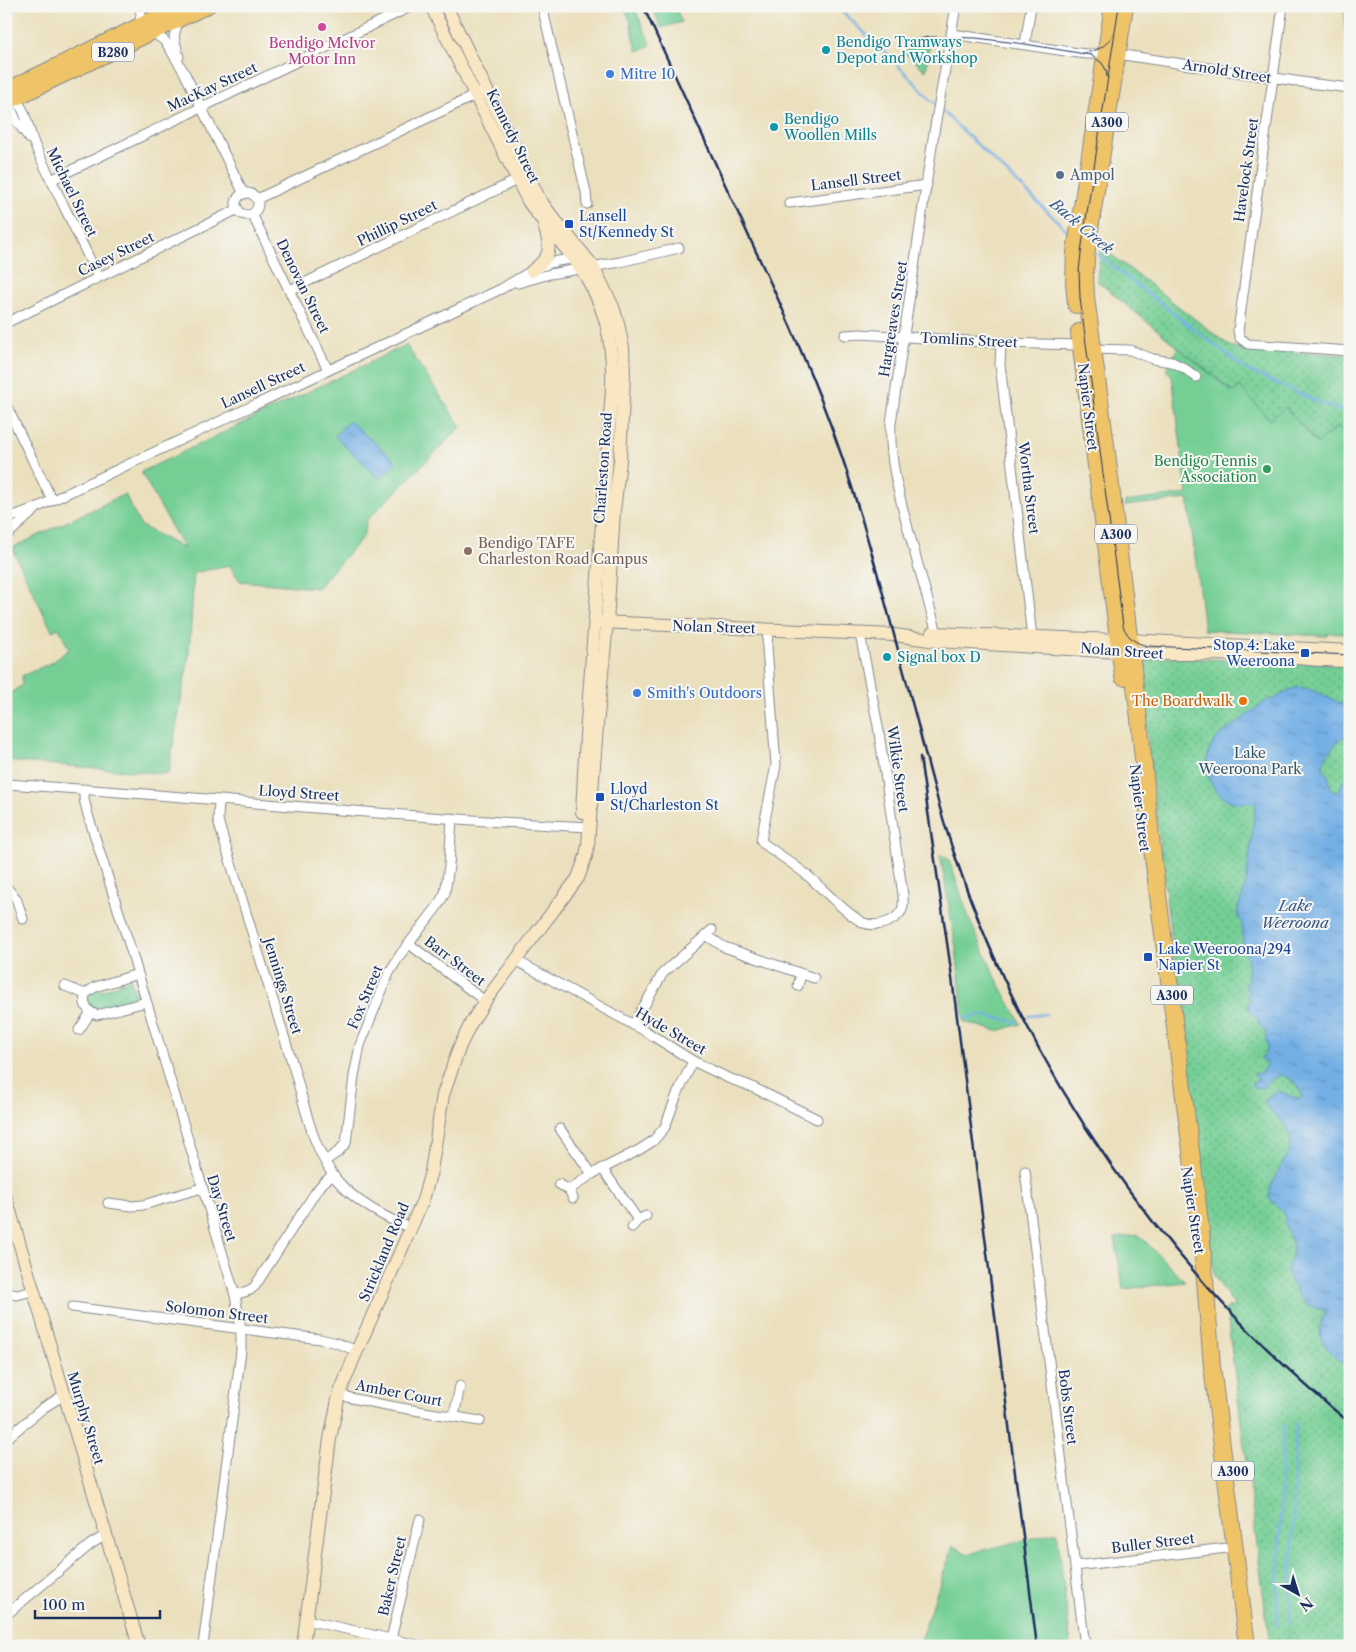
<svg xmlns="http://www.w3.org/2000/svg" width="1356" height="1652" viewBox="0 0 1356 1652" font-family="'Libre Caslon Text',serif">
	<defs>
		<pattern id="park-dots" width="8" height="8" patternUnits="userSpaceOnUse" patternTransform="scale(1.25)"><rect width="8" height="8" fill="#75cf95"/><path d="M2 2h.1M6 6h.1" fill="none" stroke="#5fa87d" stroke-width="1.8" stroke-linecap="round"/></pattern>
		<pattern id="water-ripples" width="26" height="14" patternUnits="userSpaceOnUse" patternTransform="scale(1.25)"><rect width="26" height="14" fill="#73afe5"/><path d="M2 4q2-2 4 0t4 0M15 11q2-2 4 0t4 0" fill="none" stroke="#5e8fbd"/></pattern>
	</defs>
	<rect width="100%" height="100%" fill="#f6f6f2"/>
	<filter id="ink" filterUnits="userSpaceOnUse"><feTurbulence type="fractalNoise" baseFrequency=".02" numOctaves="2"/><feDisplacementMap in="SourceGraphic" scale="10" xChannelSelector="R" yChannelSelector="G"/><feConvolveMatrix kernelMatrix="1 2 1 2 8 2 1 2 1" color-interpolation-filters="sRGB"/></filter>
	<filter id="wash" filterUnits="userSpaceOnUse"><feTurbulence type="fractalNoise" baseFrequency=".0096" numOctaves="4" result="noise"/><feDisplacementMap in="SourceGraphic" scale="20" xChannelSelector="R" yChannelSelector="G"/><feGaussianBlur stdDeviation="1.12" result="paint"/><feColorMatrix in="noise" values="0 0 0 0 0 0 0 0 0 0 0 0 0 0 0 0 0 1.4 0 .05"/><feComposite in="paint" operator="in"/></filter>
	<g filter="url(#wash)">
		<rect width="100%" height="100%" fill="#ebe0bd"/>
		<g fill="#75cf95" stroke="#487f7a">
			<path d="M624,6H633L651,44L647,48L637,51L630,20Z"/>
			<path d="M652,6H675L682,22L661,28Z"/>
			<path d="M930,41L926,71L904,52L915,44Z"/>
			<path d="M406,345L461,427L367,520L363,537L317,588L240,581L229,565L194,573L189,655L168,774L6,761V696L22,685V676L53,662L69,649L59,628L52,631L12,548L125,494L140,525L184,549L141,472Z"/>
			<path d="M1178,347L1232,392L1240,385L1270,419L1285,407L1316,443L1338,426L1350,440V634L1328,633L1327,636L1204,630L1188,499L1125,506V502L1187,494L1172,376L1166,370Z"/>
			<path d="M940,854L949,860L970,921L995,976L1021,1024L997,1031L964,1022L956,948Z"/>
			<path d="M1139,1235L1185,1282L1123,1289L1115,1238Z"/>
			<path d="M1057,1532L1071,1646H918L953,1546L968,1554Z"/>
		</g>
		<g fill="url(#park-dots)" stroke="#487f7a">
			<path d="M1101,247L1230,346L1242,349L1350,355V440L1338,426L1317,443L1285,407L1270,420L1240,386L1233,392L1097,281V277Z"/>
			<path d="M1146,657L1350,664V1646H1270L1227,1315L1223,1312L1229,1306L1232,1308L1234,1305L1214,1276L1170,931L1143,701V676Z"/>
			<path d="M131,980L136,999L131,1003L124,1002L106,1007L104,1011L97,1012L89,1005L88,996L98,988L101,991L115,986L123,981Z"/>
		</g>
		<g fill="url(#water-ripples)" stroke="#476fa2">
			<path d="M349,421L395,460V463L380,479L335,436Z"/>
			<path d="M1297,687C1315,689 1334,701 1350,707V738L1346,735L1335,744L1324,760L1323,768L1328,776L1332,791L1335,792L1340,791L1343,781L1350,776V1366C1336,1360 1320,1346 1320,1330C1320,1326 1322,1322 1321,1318L1326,1314V1311L1306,1304L1290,1282L1287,1270L1293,1253V1245L1286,1227L1284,1214L1269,1197L1271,1186L1291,1147L1290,1136L1287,1127L1266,1105L1265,1100L1269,1096L1279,1091L1298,1099L1302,1097C1302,1086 1292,1079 1283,1075C1275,1076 1267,1081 1263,1088L1253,1087L1252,1084L1259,1079L1254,1075L1255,1073L1260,1074L1266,1066L1265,1061L1261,1059V1057L1265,1056L1266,1050L1268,1047L1266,1040V1031L1259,1024V1020L1248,1009L1247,1004L1251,999L1246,995L1249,993L1246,986L1248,979V962L1243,942L1242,923L1237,913L1246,883L1256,803C1247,801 1242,805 1231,801C1204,791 1199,755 1219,736L1269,699L1274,700L1287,691Z"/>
		</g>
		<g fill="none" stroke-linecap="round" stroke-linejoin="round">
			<g stroke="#73afe5" stroke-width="2.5">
				<path d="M836,6L888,55L936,105"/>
				<path d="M940,109L1072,235"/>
				<path d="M1094,252L1247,370L1320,403L1350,414"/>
				<path d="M1029,1016L1047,1014"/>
				<path d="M966,1018L980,1015L1017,1022"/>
				<path d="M1290,1625L1296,1424"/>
				<path d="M1277,1626L1283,1425"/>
			</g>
		</g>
	</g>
	<g filter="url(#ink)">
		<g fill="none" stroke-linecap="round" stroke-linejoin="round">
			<defs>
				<g id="street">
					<path d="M139,6L141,13L139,26"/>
					<path d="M151,6L160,15"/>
					<path d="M542,6L586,192L587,204"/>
					<path d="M1283,6L1238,331L1240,338L1248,344L1350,351"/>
					<path d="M1348,6L1350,35"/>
					<path d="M178,21L174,37L179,57"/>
					<path d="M153,33L165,41L184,72L244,194"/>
					<path d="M952,34L1085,54H1105"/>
					<path d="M1025,44L1031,6"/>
					<path d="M1117,54L1308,83L1350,88"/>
					<path d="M12,96C27,107 28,132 36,148C56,191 78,234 98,277"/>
					<path d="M7,99L17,122L30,139"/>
					<path d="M51,180L412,6"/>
					<circle cx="247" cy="204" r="11"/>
					<path d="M257,199L480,93"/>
					<path d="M789,203L927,185"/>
					<path d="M252,214L328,370"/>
					<path d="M518,283L550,274L620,262L679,248"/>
					<path d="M290,290L517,180"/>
					<path d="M6,323L238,209"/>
					<path d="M845,335L861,334L1001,343L1080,345"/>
					<path d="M1001,343L1000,364L1032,637"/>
					<path d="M1092,349L1130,350L1153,359L1172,362L1184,368L1196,377"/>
					<path d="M6,405L52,500"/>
					<path d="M6,519L38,507L501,289C523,276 551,256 578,260"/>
					<path d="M6,536L36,509"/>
					<path d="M768,630L767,648L776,765L761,840L764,844C778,854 794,864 808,876C822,888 848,916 864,923C877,928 895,922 902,910C904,905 903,900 903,895L878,726L860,634"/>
					<path d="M937,633C928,601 919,568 910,536C900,498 889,463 891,423L934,132L956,6"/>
					<path d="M6,784C201,796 395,818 589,827"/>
					<path d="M84,789V799L88,815L130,947L235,1295L241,1329V1351L203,1646"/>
					<path d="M219,801L218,820L221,831C245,907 268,983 291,1059C304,1099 310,1145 336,1179C354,1201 385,1218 411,1228"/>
					<path d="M6,887L16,898L23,919"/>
					<path d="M706,935L724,947L814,978"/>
					<path d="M409,944L485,1001"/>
					<path d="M515,960L645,1031L693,1061L728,1078L750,1086L817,1119"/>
					<path d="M138,974L95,987L85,994C83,1004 87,1012 97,1015L146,1002"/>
					<path d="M65,986L85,994"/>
					<path d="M798,986L801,974"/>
					<path d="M633,1025L663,973L712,930"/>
					<path d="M79,1030L91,1012"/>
					<path d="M560,1129L592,1174"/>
					<path d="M325,1161L338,1152L346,1143L354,1076L360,1045L389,973L400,955L437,907L445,893L449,866L452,818"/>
					<path d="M602,1168L638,1220"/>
					<path d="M1025,1171L1085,1646"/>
					<path d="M559,1184L569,1190L573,1198"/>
					<path d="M569,1190L592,1174L639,1150L653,1141L665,1127L676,1097L693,1061"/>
					<path d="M108,1203L132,1206L143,1205L202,1188"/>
					<path d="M632,1227L638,1220L646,1216"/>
					<path d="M6,1293L17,1295L33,1291"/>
					<path d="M235,1295L250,1290L255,1286L315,1193L323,1183L333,1175"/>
					<path d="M72,1307L320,1339L337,1343L357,1351"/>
					<path d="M339,1395C386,1407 433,1413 480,1421"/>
					<path d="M454,1416L460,1386"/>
					<path d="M6,1439L43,1408L64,1395"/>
					<path d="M1075,1566L1235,1547"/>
					<path d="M6,1615L91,1544L106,1535"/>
					<path d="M306,1620L422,1646"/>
					<path d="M391,1639L420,1519"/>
				</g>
				<g id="secondary">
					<path d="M431,6L528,201C542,222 559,239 574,259C605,300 614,339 612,390L586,736L582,812"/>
					<path d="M532,271C550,257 552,251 545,229"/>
					<path d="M599,622L894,635L937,641L1119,652"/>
					<path d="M932,633L1118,640"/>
					<path d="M1129,640L1350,651"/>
					<path d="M1131,653C1171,655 1210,653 1250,655C1283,656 1316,661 1350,661"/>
					<path d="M6,1198L139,1646"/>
					<path d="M303,1646L330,1439L339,1395L353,1360L423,1200L431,1171L443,1095L459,1048L471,1023L485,1001L578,878L586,856L588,845L597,726L607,623L614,511L620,461L624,376L623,348L618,323L613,307L593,266L551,215L540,200L446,6"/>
				</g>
				<g id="primary">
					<path d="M6,90L179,6"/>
					<path d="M6,103L208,6"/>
				</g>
				<g id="highway">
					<path d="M1125,6L1087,248L1085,274L1086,297L1107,453L1139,719L1153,857L1194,1174L1201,1231L1212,1366L1247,1646"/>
					<path d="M1076,305L1074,282L1075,252L1112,12"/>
					<path d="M1079,332L1123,677"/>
				</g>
			</defs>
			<use href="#street" stroke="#83888e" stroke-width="11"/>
			<use href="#secondary" stroke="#83888e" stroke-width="14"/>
			<use href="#primary" stroke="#83888e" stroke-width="16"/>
			<use href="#highway" stroke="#83888e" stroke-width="18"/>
			<use href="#street" stroke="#fff" stroke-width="9"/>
			<use href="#secondary" stroke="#f9e7c3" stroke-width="12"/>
			<use href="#primary" stroke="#efc469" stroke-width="14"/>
			<use href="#highway" stroke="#efc469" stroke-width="16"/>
			<g stroke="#1b2f5e" stroke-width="1">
				<path d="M1119,6L1082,245L1079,271L1080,298L1123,626C1128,638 1136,644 1149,646L1350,655"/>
				<path d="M901,48L915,40L928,37L976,38L1025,44L1091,55L1102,63L1106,70L1107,77"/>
				<path d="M1083,53C1097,52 1107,46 1113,34"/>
			</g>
			<g stroke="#1b2f5e" stroke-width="2.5">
				<path d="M643,6C679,84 715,163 751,241C784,311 817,383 842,457C871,543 893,632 917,721C928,765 939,810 954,853C1028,1076 1168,1274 1350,1423"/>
				<path d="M920,757L951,970L1037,1646"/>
			</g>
		</g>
	</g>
	<circle fill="#d1479c" stroke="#f6f6f2" stroke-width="2" cx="322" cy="27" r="5"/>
	<g fill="#0f9aa8" stroke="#f6f6f2" stroke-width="2">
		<circle cx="826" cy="50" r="5"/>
		<circle cx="774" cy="127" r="5"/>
		<circle cx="887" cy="657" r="5"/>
	</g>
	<g fill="#3f7fe0" stroke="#f6f6f2" stroke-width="2">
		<circle cx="610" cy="74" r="5"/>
		<circle cx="637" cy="693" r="5"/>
	</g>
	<circle fill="#5c6f8a" stroke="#f6f6f2" stroke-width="2" cx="1060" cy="175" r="5"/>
	<g fill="#1a4fb4" stroke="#f6f6f2" stroke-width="2">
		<rect x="564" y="219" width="10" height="10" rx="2.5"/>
		<rect x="1300" y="648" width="10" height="10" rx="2.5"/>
		<rect x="595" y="792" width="10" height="10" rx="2.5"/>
		<rect x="1143" y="952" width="10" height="10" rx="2.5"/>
	</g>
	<circle fill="#2e9e5b" stroke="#f6f6f2" stroke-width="2" cx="1267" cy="469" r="5"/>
	<circle fill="#8d6e63" stroke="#f6f6f2" stroke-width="2" cx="468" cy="551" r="5"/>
	<circle fill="#e8710a" stroke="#f6f6f2" stroke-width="2" cx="1243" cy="701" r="5"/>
	<g text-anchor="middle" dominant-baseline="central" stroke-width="4" stroke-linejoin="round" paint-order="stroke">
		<g fill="#f6f6f2" stroke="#5d6b8a" stroke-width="1">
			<rect x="92" y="42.5" width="42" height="19" rx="4"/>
			<rect x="1086" y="112.5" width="42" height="19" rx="4"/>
			<rect x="1095" y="524.5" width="42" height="19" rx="4"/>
			<rect x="1151" y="985.5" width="42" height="19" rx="4"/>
			<rect x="1212" y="1461.5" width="42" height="19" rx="4"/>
		</g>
		<g font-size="12" font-weight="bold" fill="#1b2f5e">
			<text x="113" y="52">B280</text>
			<text x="1107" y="122">A300</text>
			<text x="1116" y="534">A300</text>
			<text x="1172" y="995">A300</text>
			<text x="1233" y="1471">A300</text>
		</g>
		<g font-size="14" fill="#0d838f" stroke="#f6f6f2" text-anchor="start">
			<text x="836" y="42">Bendigo Tramways<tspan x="836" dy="16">Depot and Workshop</tspan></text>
			<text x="784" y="119">Bendigo<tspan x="784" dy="16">Woollen Mills</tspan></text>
			<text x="897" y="657">Signal box D</text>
		</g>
		<g font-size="14" fill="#b23c85" stroke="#f6f6f2">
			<text x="322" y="43">Bendigo McIvor<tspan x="322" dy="16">Motor Inn</tspan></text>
		</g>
		<g font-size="14" fill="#1b2f5e" stroke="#f6f6f2">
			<text transform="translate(1227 71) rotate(9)">Arnold Street</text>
			<text transform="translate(212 87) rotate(-25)">MacKay Street</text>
			<text transform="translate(513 136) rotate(64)">Kennedy Street</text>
			<text transform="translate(1246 170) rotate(-82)">Havelock Street</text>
			<text transform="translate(856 180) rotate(-7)">Lansell Street</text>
			<text transform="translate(72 192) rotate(64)">Michael Street</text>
			<text transform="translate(397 223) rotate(-26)">Phillip Street</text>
			<text transform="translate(116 254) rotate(-26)">Casey Street</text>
			<text transform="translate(303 286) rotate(64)">Denovan Street</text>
			<text transform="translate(893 319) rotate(-81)">Hargreaves Street</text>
			<text transform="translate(969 340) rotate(3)">Tomlins Street</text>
			<text transform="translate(263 385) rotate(-25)">Lansell Street</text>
			<text transform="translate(1088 407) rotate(83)">Napier Street</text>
			<text transform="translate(603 468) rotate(-86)">Charleston Road</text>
			<text transform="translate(1029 488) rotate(83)">Wortha Street</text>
			<text transform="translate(714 627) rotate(2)">Nolan Street</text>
			<text transform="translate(1122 651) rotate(4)">Nolan Street</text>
			<text transform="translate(898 769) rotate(82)">Wilkie Street</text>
			<text transform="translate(299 793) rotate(4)">Lloyd Street</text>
			<text transform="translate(1140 808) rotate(83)">Napier Street</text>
			<text transform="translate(455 961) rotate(37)">Barr Street</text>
			<text transform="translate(283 986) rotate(73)">Jennings Street</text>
			<text transform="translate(365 997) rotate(-67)">Fox Street</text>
			<text transform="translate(671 1031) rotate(30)">Hyde Street</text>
			<text transform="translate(222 1208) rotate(73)">Day Street</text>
			<text transform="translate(1193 1210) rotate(81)">Napier Street</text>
			<text transform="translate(384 1252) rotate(-67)">Strickland Road</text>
			<text transform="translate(217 1312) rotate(7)">Solomon Street</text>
			<text transform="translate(399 1393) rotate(11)">Amber Court</text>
			<text transform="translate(1068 1407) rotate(83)">Bobs Street</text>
			<text transform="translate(86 1418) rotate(73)">Murphy Street</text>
			<text transform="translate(1153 1543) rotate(-7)">Buller Street</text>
			<text transform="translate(392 1576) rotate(-77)">Baker Street</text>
		</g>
		<g font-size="14" fill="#366cbe" stroke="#f6f6f2" text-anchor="start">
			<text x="620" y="74">Mitre 10</text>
			<text x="647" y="693">Smith's Outdoors</text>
		</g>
		<g font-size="14" fill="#4e5e75" stroke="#f6f6f2" text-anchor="start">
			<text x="1070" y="175">Ampol</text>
		</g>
		<g font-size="14" fill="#164399" stroke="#f6f6f2" text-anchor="start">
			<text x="579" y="216">Lansell<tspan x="579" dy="16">St/Kennedy St</tspan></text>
			<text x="1295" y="645" text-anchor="end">Stop 4: Lake<tspan x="1295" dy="16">Weeroona</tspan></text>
			<text x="610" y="789">Lloyd<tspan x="610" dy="16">St/Charleston St</tspan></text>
			<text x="1158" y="949">Lake Weeroona/294<tspan x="1158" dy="16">Napier St</tspan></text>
		</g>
		<g font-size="14" fill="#27864d" stroke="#f6f6f2" text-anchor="end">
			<text x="1257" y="461">Bendigo Tennis<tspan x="1257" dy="16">Association</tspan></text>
		</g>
		<g font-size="14" fill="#785e54" stroke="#f6f6f2" text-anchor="start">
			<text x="478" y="543">Bendigo TAFE<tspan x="478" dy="16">Charleston Road Campus</tspan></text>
		</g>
		<g font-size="14" fill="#c56008" stroke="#f6f6f2" text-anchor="end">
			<text x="1233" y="701">The Boardwalk</text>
		</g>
		<g font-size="14" fill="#32576c" stroke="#f6f6f2">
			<text x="1250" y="753">Lake<tspan x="1250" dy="16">Weeroona Park</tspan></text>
		</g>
		<g font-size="15" font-style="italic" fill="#355586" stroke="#f6f6f2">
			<text transform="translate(1082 226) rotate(40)">Back Creek</text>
			<text x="1295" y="905">Lake<tspan x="1295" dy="17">Weeroona</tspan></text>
		</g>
	</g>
	<rect width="1356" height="1652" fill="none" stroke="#f6f6f2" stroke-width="25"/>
	<g transform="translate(1298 1594) rotate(141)" stroke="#f6f6f2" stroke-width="4" paint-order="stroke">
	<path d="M0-4L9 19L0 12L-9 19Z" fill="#1b2f5e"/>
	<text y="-8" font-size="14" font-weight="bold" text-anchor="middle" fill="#1b2f5e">N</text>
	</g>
	<path d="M35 1610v8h125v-8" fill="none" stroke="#1b2f5e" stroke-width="2.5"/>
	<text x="42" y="1610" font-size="15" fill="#1b2f5e" stroke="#f6f6f2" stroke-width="4" paint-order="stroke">100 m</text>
</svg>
